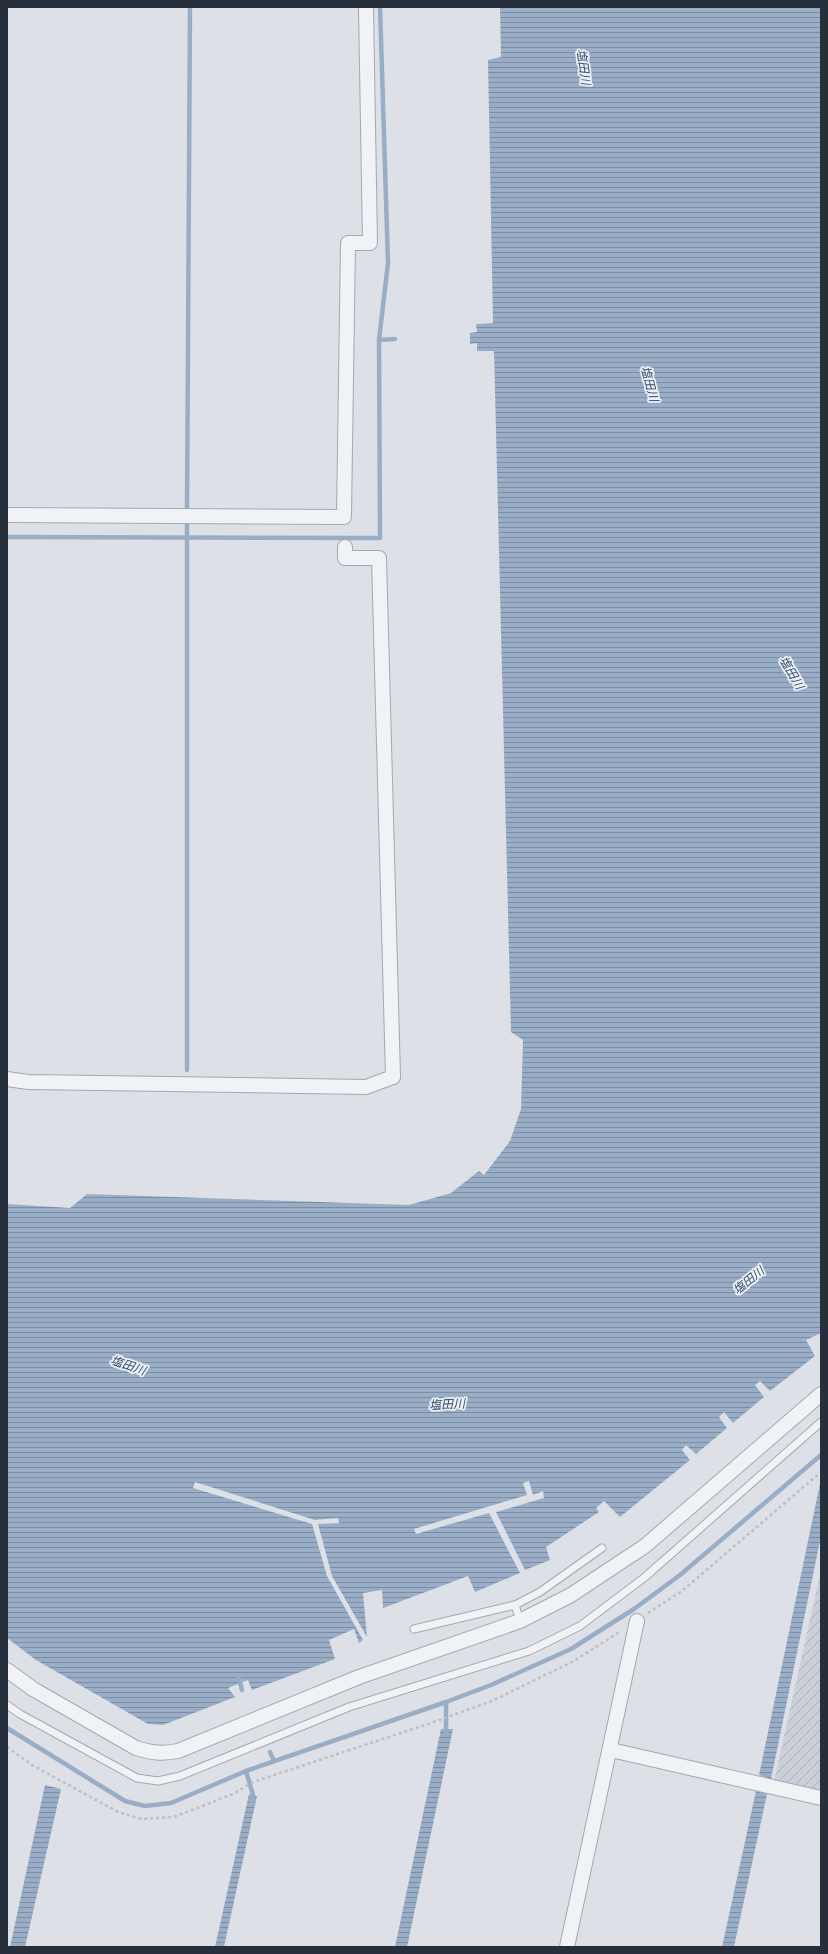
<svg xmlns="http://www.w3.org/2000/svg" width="828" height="1954" viewBox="0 0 828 1954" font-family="'Sofia Sans Condensed','Noto Sans JP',sans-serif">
	<defs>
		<pattern id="industrial-furrows" width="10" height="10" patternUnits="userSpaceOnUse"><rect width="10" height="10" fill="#cbd0d8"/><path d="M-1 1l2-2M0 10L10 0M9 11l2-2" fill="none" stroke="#aeb3ba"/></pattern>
		<pattern id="water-rules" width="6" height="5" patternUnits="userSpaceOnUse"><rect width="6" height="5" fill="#99aec6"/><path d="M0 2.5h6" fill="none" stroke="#7d8ea2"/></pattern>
	</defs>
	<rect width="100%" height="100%" fill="#dde1e7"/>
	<path fill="url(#industrial-furrows)" d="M821,1570V1791L774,1781Z"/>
	<g fill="url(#water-rules)">
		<path d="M500,7H821V1333L806,1340L815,1356L770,1391L760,1381L755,1385L764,1397L733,1423L724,1412L719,1417L727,1428L696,1454L686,1445L682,1450L690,1460L620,1517L604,1501L596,1508L599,1512L546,1547L550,1560L525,1570L496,1512L544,1498L543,1491L533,1495L529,1481L523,1483L527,1495L414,1529L416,1534L489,1513L520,1573L475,1592L468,1576L383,1608L382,1590L363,1593L367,1637L332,1576L318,1524L339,1523L338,1518L315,1520L195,1482L193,1488L312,1524L327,1576L363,1640L359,1643L354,1629L329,1640L335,1659L252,1690L248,1680L228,1688L235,1697L163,1725L148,1724L36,1660L7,1638V1204L70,1208L87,1194L409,1205L451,1193L479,1171L484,1175L510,1141L521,1109L523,1040L511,1032L494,351H477V343L470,344V333L477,332L476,324L493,323L488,60L501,57Z"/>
		<path d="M821,1479V1536L771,1779L759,1775Z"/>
		<path d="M441,1729H453L407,1947H395Z"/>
		<path d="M45,1785L61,1789L25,1947H10Z"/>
		<path d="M756,1791L767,1794L734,1947H722Z"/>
		<path d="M249,1794L257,1796L224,1947H215Z"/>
	</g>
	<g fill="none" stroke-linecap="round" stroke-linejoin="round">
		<g stroke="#99aec6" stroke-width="4.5">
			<path d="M379,340L388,263L380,7"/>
			<path d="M187,509L190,7"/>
			<path d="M7,537L380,538L379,340L395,339"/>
			<path d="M187,1070V523"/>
			<path d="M239,1678L242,1690"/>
			<path d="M7,1728L125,1801L145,1806L171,1803L246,1771L446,1702L491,1685L571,1649L634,1609L680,1575L821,1455"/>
			<path d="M446,1734V1702"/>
			<path d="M270,1752L274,1761"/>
			<path d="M246,1771L253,1795L252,1801"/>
		</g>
		<defs>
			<g id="service">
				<path d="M520,1621L515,1605L540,1592L602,1548"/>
				<path d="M414,1629L515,1605"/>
				<path d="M7,1705L20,1714L137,1778L158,1781L180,1776L349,1707L529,1651L580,1626L645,1577L821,1422"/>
			</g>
			<g id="minor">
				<path d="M7,515L344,517L348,243H370L366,7"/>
				<path d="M7,1079L28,1082L366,1087L393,1077L379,558H345V547"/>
				<path d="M7,1670L33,1689L136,1748C151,1753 162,1754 178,1751L359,1677L520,1621L571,1595L645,1546L821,1394"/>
				<path d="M611,1750L821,1798"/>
				<path d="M567,1947L637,1621"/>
			</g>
		</defs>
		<use href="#service" stroke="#a3a8b1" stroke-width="9"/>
		<use href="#minor" stroke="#a3a8b1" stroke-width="16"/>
		<g stroke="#bcbfc5" stroke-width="2.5" stroke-dasharray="3 3" stroke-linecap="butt">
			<path d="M648,1613L682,1591L821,1472"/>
			<path d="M7,1747L32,1765L118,1812L142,1819L174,1817L233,1794L253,1782L428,1724L492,1701L574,1661L621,1631"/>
		</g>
		<use href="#service" stroke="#f0f2f5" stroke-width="7"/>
		<use href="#minor" stroke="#f0f2f5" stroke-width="14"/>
	</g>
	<g text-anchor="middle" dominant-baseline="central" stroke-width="3.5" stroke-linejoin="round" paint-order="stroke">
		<g font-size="12" font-style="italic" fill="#334c6f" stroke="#ecf0f4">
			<text transform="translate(583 67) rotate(82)">塩田川</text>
			<text transform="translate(649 384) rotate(75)">塩田川</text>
			<text transform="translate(791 673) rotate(60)">塩田川</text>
			<text transform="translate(749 1281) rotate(-39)">塩田川</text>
			<text transform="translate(128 1366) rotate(19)">塩田川</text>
			<text transform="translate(447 1405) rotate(-3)">塩田川</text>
		</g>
	</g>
	<rect width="828" height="1954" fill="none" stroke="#272f3d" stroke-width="16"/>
</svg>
